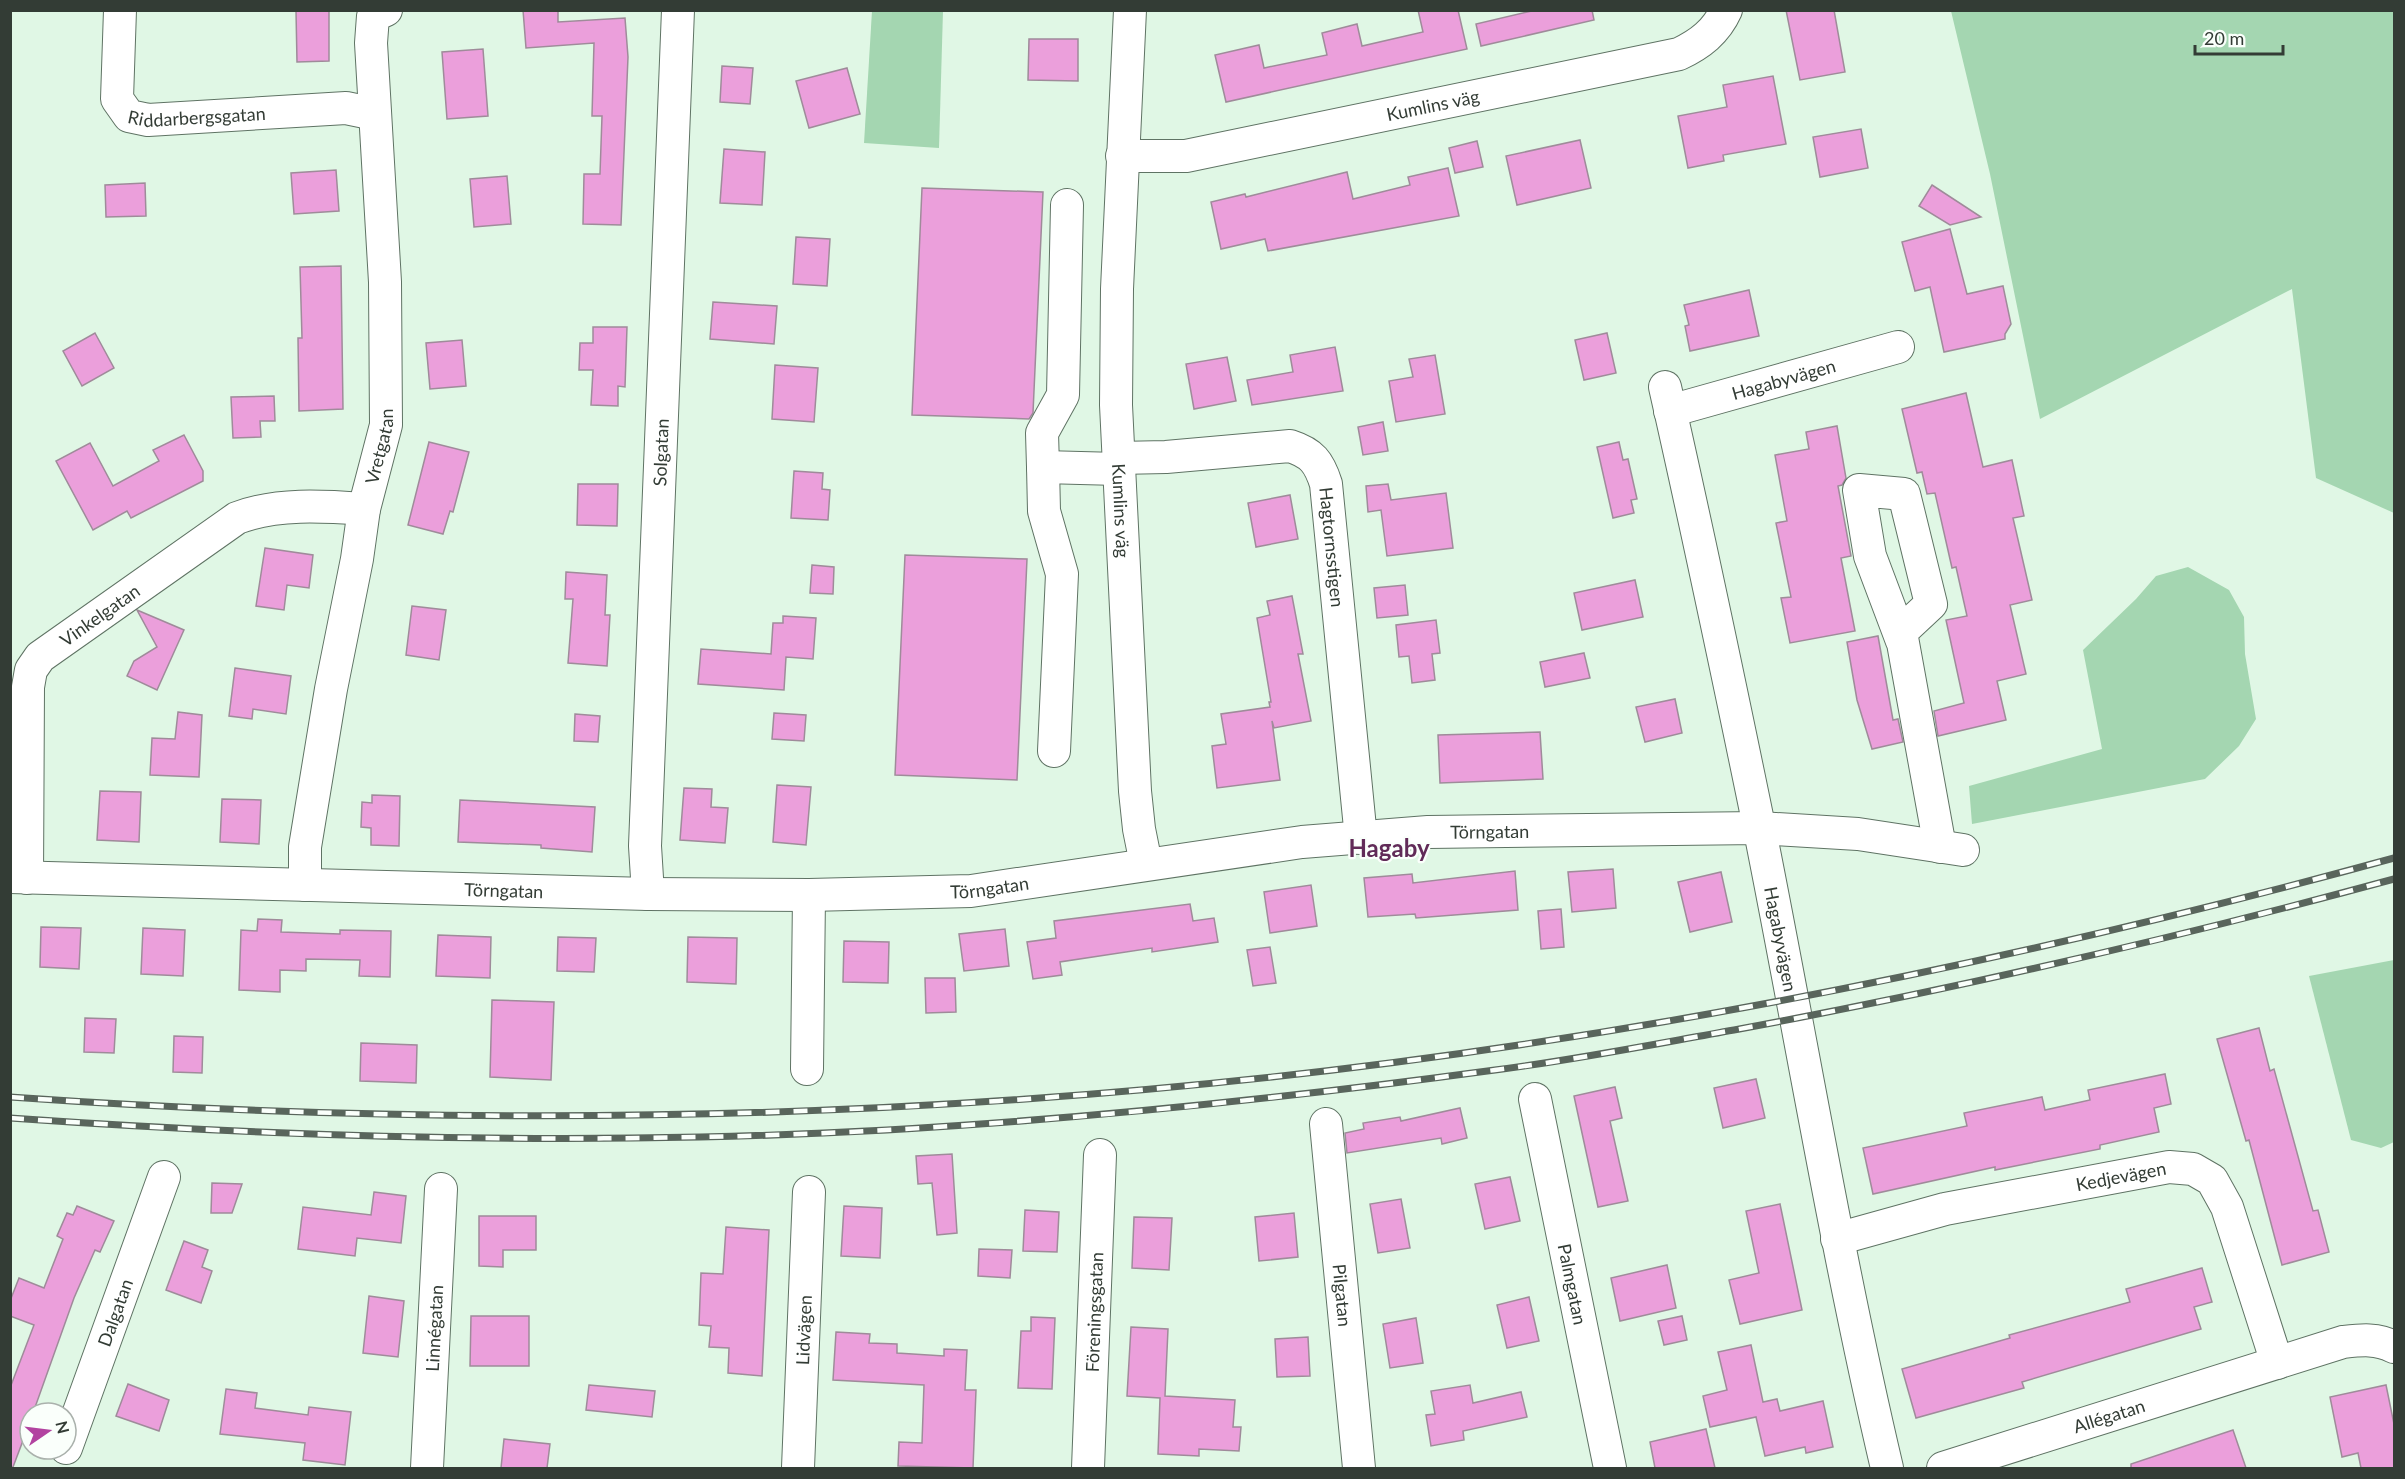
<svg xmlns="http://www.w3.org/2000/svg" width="2405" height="1479" viewBox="0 0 2405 1479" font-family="Lato,sans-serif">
	<rect width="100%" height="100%" fill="#e0f7e5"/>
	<g fill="#a4d6b1">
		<path d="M872,11H943L939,148L864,143Z"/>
		<path d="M1951,11H2394V513L2316,478L2292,289L2040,419L1990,174Z"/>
		<path d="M2188,567L2229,590L2244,617L2245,654L2256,719L2239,746L2205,779L1972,824L1969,786L2102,749L2083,650L2136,599L2156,576Z"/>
		<path d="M2394,960V1142L2381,1148L2351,1140L2309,976Z"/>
	</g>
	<g fill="#eb9fdb" stroke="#9f8b9a" stroke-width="1.5">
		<path d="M523,10H558V22L625,18L628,57L621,225L583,224L584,174H600L602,116H592L594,43L526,48Z"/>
		<path d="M1418,10H1458L1467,49L1226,102L1215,55L1259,45L1264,68L1327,55L1322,33L1357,24L1362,46L1423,32Z"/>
		<path d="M1536,10H1592L1594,20L1481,46L1476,24Z"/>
		<path d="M1786,10H1834L1845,72L1800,80Z"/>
		<path d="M296,11H329V61L297,62Z"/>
		<path d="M1029,39H1078V81L1028,80Z"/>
		<path d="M483,49L488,116L447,119L442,52Z"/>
		<path d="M722,66L753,68L750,104L720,102Z"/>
		<path d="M847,68L860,114L809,128L796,81Z"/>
		<path d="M1773,76L1786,144L1723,155L1724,161L1688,168L1678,116L1727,107L1723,85Z"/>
		<path d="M1861,129L1868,168L1820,177L1813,137Z"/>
		<path d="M1580,140L1591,188L1517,205L1506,156Z"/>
		<path d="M1477,141L1483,167L1455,173L1449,148Z"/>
		<path d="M724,149L765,152L762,205L720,203Z"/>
		<path d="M1448,168L1459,216L1268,251L1265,239L1221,249L1211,202L1245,194L1246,197L1347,172L1353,199L1410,185L1408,177Z"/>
		<path d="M336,170L339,211L294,214L291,173Z"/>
		<path d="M507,176L511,224L474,227L470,179Z"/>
		<path d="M145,183L146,216L106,217L105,185Z"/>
		<path d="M1932,185L1981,217L1950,225L1919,206Z"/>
		<path d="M922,188L1043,192L1033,413L1029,419L912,415Z"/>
		<path d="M1950,229L1967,294L2003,286L2011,324L2005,334V339L1944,352L1930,287L1915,291L1902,242Z"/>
		<path d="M796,237L830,239L827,286L793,284Z"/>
		<path d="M341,266L343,409L299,411L298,338H302L300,267Z"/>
		<path d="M1749,290L1759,336L1690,351L1685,326L1689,325L1684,305Z"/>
		<path d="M713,302L777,306L774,344L710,339Z"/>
		<path d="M593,327H627L625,387L618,386V406L591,405L593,370H579L580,343H593Z"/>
		<path d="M95,333L114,368L82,386L63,351Z"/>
		<path d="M1607,333L1616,373L1584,380L1575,340Z"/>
		<path d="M462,340L466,386L430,389L426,343Z"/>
		<path d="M1335,347L1343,391L1252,405L1247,380L1293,372L1290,355Z"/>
		<path d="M1435,355L1445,414L1396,422L1389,381L1413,377L1409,359Z"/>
		<path d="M1227,357L1236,401L1194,409L1186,364Z"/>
		<path d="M775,365L818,368L814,422L772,419Z"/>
		<path d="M1966,393L1983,467L2012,460L2024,516L2013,518L2032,600L2010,605L2026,674L1997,681L2006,720L1938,736L1934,711L1964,703L1946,620L1967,616L1956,567L1952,568L1935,493L1927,494L1922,472L1917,473L1902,409Z"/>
		<path d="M274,396L275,421H260L261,437L233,438L231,397Z"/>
		<path d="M1383,422L1388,451L1363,455L1358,427Z"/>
		<path d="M1837,426L1846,478L1842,485L1838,486L1851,556L1841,558L1855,631L1790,643L1781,598L1791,597L1776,523L1787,521L1775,455L1809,449L1806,432Z"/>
		<path d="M184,435L203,471V481L131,518L127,511L93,530L56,461L90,443L113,486L159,461L153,450Z"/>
		<path d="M429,442L469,452L453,512L450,511L443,534L408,525Z"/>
		<path d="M1619,442L1623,460L1628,459L1637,499L1631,500L1634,513L1613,518L1597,447Z"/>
		<path d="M794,471L823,473L822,489L830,490L828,520L791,518Z"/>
		<path d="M578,484H618L617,526L577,525Z"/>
		<path d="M1388,484L1391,500L1446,493L1453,548L1387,556L1381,510L1368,512L1366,486Z"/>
		<path d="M1290,495L1298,539L1256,547L1248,503Z"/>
		<path d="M265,548L313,555L309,588L287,585L284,610L256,606Z"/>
		<path d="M905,555L1027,559L1017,780L895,775Z"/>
		<path d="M812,565L834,567L833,594L810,593Z"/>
		<path d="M566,572L607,575L605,615H610L607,666L568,663L573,599H565Z"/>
		<path d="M1635,580L1643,617L1582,630L1574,593Z"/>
		<path d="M1405,585L1408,615L1377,618L1374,588Z"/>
		<path d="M1292,596L1303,654H1298L1311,721L1274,728L1272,721L1280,780L1217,788L1212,746L1226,744L1221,714L1270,707L1269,702H1271L1257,618L1270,615L1267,601Z"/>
		<path d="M412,606L446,610L439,660L406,655Z"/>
		<path d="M137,610L184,630L157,690L127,676L134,661L157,647Z"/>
		<path d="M783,616L816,618L813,659L786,657L784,690L698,684L701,649L771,654L773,623H783Z"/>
		<path d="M1436,620L1440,653L1432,654L1435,680L1412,683L1409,656L1399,657L1396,625Z"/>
		<path d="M1878,636L1893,720L1898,719L1903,742L1872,749L1857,700L1847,642Z"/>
		<path d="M1584,653L1590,678L1545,687L1540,662Z"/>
		<path d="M235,668L291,676L286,714L253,709L252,719L229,716Z"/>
		<path d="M1675,699L1682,733L1645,742L1636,707Z"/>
		<path d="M178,712L202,715L199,777L150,775L152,738L175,739Z"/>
		<path d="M774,713L806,715L804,741L772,739Z"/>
		<path d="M575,714L600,716L598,742L574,741Z"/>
		<path d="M1540,732L1543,779L1440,783L1438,735Z"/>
		<path d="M777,785L811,787L806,845L773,842Z"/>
		<path d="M684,788L712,789L711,807L728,808L725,843L680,840Z"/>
		<path d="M100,791L141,792L139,842L97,840Z"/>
		<path d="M372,795L400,796L399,846L371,845V828L361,827L362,802L372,803Z"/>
		<path d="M222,799L261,800L259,844L220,842Z"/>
		<path d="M460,800L595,807L592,852L541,848V845L458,842Z"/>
		<path d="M1613,869L1616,908L1572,912L1568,872Z"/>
		<path d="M1515,871L1518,910L1416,918L1415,914L1368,917L1364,878L1412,874L1413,883Z"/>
		<path d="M1721,872L1732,922L1690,932L1678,882Z"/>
		<path d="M1311,885L1317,926L1270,933L1264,892Z"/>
		<path d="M1190,904L1193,921L1214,918L1218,942L1152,952V948L1060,962L1062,975L1033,979L1027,942L1056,938L1054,921Z"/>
		<path d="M1561,909L1564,947L1541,949L1538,911Z"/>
		<path d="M258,919L282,920L281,932L340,934V930L391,931L390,977L359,976L360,960L306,959V971L280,970V992L239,990L241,930L257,931Z"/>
		<path d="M41,927L81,928L79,969L40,967Z"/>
		<path d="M143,928L185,930L183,976L141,974Z"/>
		<path d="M1005,929L1009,966L964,971L959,934Z"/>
		<path d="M438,935L491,937L490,978L436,976Z"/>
		<path d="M558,937L596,938L594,972L557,971Z"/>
		<path d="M688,937L737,938L736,984L687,982Z"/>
		<path d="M844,941L889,942L888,983L843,982Z"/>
		<path d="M1270,947L1276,983L1253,986L1247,950Z"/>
		<path d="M925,978H955L956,1012L926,1013Z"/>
		<path d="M492,1000L554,1002L551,1080L490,1077Z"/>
		<path d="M85,1018L116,1019L114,1053L84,1052Z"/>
		<path d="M2259,1028L2270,1071L2274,1069L2313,1211L2318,1210L2329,1252L2282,1265L2249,1140L2246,1141L2217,1039Z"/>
		<path d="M174,1036L203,1037L202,1073L173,1072Z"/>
		<path d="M361,1043L417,1045L416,1083L360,1081Z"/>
		<path d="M2165,1074L2171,1104L2154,1108L2159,1132L2100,1145V1149L1995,1170V1167L1873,1194L1863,1148L1967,1126L1964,1113L2042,1097L2045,1110L2090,1100L2088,1090Z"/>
		<path d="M1756,1079L1765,1118L1723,1128L1714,1088Z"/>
		<path d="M1615,1087L1622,1118L1610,1121L1628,1201L1598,1207L1574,1096Z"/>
		<path d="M1460,1108L1467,1138L1442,1144L1441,1138L1347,1153L1345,1133L1364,1129L1363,1123L1400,1117L1401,1121Z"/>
		<path d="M952,1154L957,1233L937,1235L932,1183L918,1184L916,1156Z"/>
		<path d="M1510,1177L1520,1221L1485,1229L1475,1184Z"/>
		<path d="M212,1183L242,1184L232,1213H211Z"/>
		<path d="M374,1192L406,1196L401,1243L357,1238L355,1256L298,1249L303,1207L371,1215Z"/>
		<path d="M1401,1199L1410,1248L1378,1253L1370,1204Z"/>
		<path d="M1780,1204L1802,1310L1740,1324L1729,1280L1759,1273L1746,1211Z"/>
		<path d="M77,1206L114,1221L100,1252L95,1250L74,1298L33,1413H30V1422L13,1467H10V1388L34,1325L10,1316V1301L19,1278L44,1288L63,1239L57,1236L67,1213L73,1215Z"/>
		<path d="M844,1206L882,1208L880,1258L841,1256Z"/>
		<path d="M1025,1210L1059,1212L1057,1252L1023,1251Z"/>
		<path d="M1294,1213L1298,1257L1259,1261L1255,1217Z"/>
		<path d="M479,1216H536V1250H503V1267L479,1266Z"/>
		<path d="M1134,1217L1172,1218L1169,1270L1132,1268Z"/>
		<path d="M726,1227L769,1230L762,1376L728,1373L729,1348L709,1347L711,1326L699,1325L701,1273L723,1274Z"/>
		<path d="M184,1241L208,1250L202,1267L212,1271L201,1303L166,1290Z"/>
		<path d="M979,1249L1012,1250L1010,1278L978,1276Z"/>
		<path d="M1667,1265L1676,1308L1620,1321L1611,1278Z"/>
		<path d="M2202,1268L2212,1302L2194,1307L2201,1329L2022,1382L2024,1388L1916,1418L1902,1369L2010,1338L2009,1335L2130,1302L2126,1289Z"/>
		<path d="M369,1296L404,1301L398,1357L363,1353Z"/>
		<path d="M1529,1297L1539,1341L1507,1348L1497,1305Z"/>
		<path d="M471,1316H529V1366H470Z"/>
		<path d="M1682,1316L1687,1340L1664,1345L1658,1321Z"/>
		<path d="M1031,1317L1055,1318L1052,1389L1018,1388L1021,1331H1031Z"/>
		<path d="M1416,1318L1423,1363L1390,1368L1383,1324Z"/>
		<path d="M1131,1327L1168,1329L1165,1396L1235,1400L1233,1427H1241L1239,1451L1199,1449V1456L1158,1454L1160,1398L1127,1396Z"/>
		<path d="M836,1332L870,1334L869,1343L897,1344V1353L944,1356V1349L967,1350L965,1390H976L973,1468L898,1466L899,1442L922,1443L924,1385L833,1380Z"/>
		<path d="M1308,1337L1310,1376L1277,1377L1275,1339Z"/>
		<path d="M1751,1345L1763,1402L1777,1399L1780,1411L1823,1401L1833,1447L1806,1453L1805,1447L1765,1456L1756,1417L1710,1427L1703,1396L1727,1390L1718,1352Z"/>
		<path d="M128,1384L169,1400L159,1431L116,1416Z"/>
		<path d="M589,1385L655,1391L652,1417L586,1410Z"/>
		<path d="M1470,1385L1473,1403L1521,1392L1527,1417L1463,1431L1464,1440L1431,1446L1426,1415L1435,1414L1431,1391Z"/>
		<path d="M2386,1385L2394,1424V1468H2361L2358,1453L2342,1457L2330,1397Z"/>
		<path d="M226,1389L257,1393L255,1408L308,1415L309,1407L351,1412L345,1465L303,1460L305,1443L220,1434Z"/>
		<path d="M1706,1429L1715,1468H1655L1650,1442Z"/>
		<path d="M2233,1430L2246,1468H2131V1464Z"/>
		<path d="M504,1439L550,1444L547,1468H501Z"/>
	</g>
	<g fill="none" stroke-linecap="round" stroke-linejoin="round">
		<defs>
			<g id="minor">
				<path id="s1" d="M120,10L117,99L129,116L148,120L346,108L375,114"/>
				<path id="s2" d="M1130,10L1117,289L1116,405L1135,791L1139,829L1146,864"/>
				<path id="s3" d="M1122,156H1186L1679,54C1700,44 1716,32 1726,10"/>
				<path id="s4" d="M1665,387C1698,533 1729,680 1759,826C1802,1041 1837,1256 1887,1468"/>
				<path id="s5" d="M1670,411L1898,347"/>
				<path id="s6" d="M1118,458L1166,457L1290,446C1312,453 1319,462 1326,484L1361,838"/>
				<path d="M1043,467L1042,433L1063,395L1067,205"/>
				<path d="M1902,641L1870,556L1859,490L1904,494L1931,604L1901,632L1940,847"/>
				<path d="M1054,751L1062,574L1044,511L1043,467L1118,469"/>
				<path id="s7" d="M10,877L648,894L809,895L971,891L1302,842L1428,832L1759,828L1858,834L1963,850"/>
				<path id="s8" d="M27,878L28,687L31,670L40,657L237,518C276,503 323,506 364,509"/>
				<path id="s9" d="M305,885V847L331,689L357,559L364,509L386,425L385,282L371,43L373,16L386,10"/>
				<path id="s10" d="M648,894L645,846L678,10"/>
				<path d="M807,1069L809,895"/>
				<path id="s11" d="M1535,1099L1610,1468"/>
				<path id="s12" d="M1326,1124L1359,1468"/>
				<path id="s13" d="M1837,1239L1945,1209L2169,1167L2193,1169L2212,1180L2227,1207L2277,1363"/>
				<path id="s14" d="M66,1448L164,1177"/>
				<path id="s15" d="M427,1468L441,1189"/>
				<path id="s16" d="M798,1468L809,1192"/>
				<path id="s17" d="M1088,1468L1100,1155"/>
				<path id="s18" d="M1943,1468L2343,1342C2361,1340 2377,1338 2394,1347"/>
			</g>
		</defs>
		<use href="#minor" stroke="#5f7364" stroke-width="34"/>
		<use href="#minor" stroke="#fff" stroke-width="32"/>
		<defs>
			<g id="rail">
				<path d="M10,1097C513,1132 1020,1120 1519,1045C1815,1001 2106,937 2394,858"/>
				<path d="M10,1118C240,1134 470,1142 700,1137C963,1132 1234,1105 1495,1070C1575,1060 1655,1044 1734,1030C1956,989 2176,938 2394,879"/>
			</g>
		</defs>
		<use href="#rail" stroke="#59655c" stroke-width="7"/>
		<use href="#rail" stroke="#fafffb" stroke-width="4.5" stroke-dasharray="14" stroke-linecap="butt"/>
	</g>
	<g text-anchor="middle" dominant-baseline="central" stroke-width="4.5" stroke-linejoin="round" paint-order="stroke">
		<g font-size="18" fill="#333c35" stroke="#fafffb">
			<text stroke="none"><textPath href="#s3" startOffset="316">Kumlins väg</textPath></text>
			<text stroke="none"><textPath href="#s1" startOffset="178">Riddarbergsgatan</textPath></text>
			<text stroke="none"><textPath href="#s5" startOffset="118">Hagabyvägen</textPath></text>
			<text stroke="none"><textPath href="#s9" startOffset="446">Vretgatan</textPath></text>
			<text stroke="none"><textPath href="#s10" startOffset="442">Solgatan</textPath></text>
			<text stroke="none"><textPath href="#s2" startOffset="501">Kumlins väg</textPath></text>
			<text stroke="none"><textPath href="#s6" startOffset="291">Hagtornsstigen</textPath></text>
			<text stroke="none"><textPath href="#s8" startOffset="297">Vinkelgatan</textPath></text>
			<text stroke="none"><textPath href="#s7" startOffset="1484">Törngatan</textPath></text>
			<text stroke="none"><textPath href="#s7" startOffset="980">Törngatan</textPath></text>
			<text stroke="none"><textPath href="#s7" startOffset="494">Törngatan</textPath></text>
			<text stroke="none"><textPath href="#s4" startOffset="564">Hagabyvägen</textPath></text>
			<text stroke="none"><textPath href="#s13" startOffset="291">Kedjevägen</textPath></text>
			<text stroke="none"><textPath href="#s11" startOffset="189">Palmgatan</textPath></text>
			<text stroke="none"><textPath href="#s12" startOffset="172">Pilgatan</textPath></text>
			<text stroke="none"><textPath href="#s14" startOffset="144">Dalgatan</textPath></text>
			<text stroke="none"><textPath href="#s17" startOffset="156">Föreningsgatan</textPath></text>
			<text stroke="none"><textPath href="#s15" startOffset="140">Linnégatan</textPath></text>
			<text stroke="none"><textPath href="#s16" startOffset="138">Lidvägen</textPath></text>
			<text stroke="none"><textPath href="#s18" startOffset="174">Allégatan</textPath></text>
		</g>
		<g font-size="24" font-weight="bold" fill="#612b58" stroke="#fafffb">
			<text x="1389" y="847">Hagaby</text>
		</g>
	</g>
	<rect width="2405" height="1479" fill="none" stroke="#333c35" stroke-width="24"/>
	<g transform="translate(48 1431) rotate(76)"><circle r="28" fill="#fafffb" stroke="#aab1ac" stroke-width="1.5"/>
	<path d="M0-4.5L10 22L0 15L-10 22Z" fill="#b243a0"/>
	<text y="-9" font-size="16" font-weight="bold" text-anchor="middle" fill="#333c35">N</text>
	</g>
	<path d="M2195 45v9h88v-9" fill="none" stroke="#333c35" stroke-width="3"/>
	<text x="2204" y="45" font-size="18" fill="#333c35" stroke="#fafffb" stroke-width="4.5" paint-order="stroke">20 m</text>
</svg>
